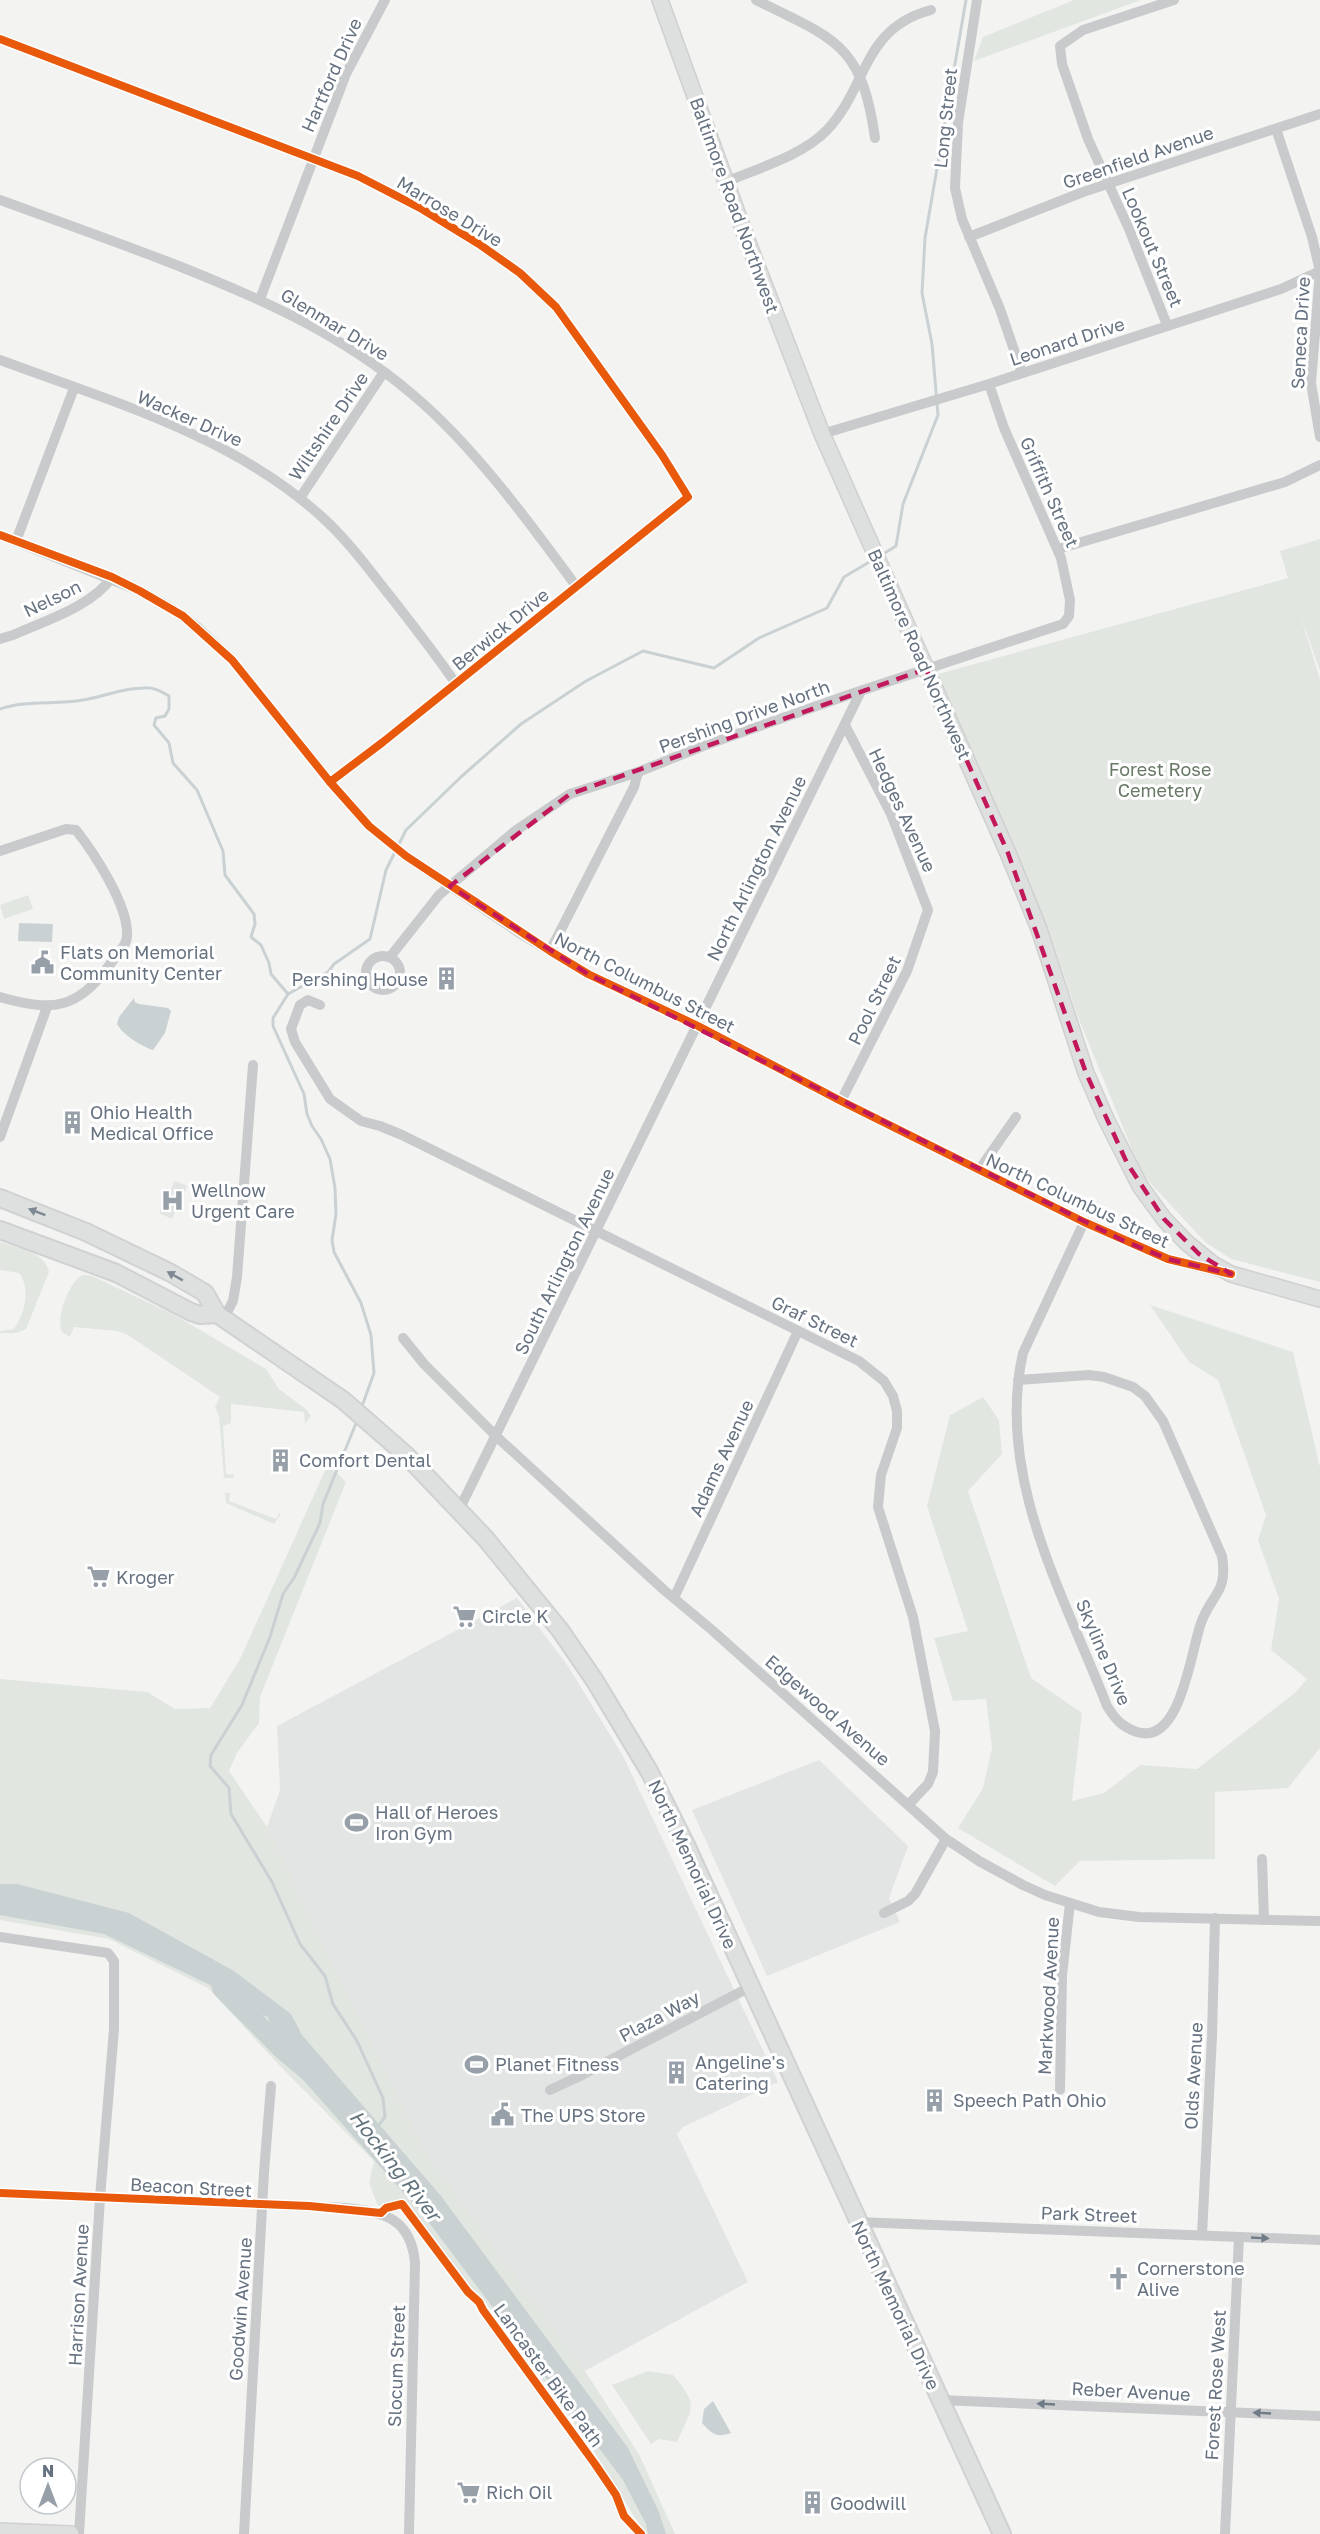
<svg xmlns="http://www.w3.org/2000/svg" width="1320" height="2534" viewBox="0 0 1320 2534" font-family="'Golos Text',sans-serif">
	<rect width="100%" height="100%" fill="#f3f4f2"/>
	<g fill="#e3e5e5">
		<path d="M175,1181L187,1186L172,1219L159,1213Z"/>
		<path d="M517,1598L568,1666L623,1756L778,2082L683,2127L677,2134L748,2282L585,2371L423,2149L267,1827L280,1790L277,1726Z"/>
		<path d="M819,1760L908,1846L889,1898L900,1922L767,1976L692,1810Z"/>
	</g>
	<g fill="#e2e6e1">
		<path d="M1074,0H1141L974,61L983,37Z"/>
		<path d="M1320,539V671L1300,614L1320,679V1282L1231,1259L1205,1242L1142,1174L1078,1017L1048,927L938,674L1288,578L1280,551Z"/>
		<path d="M28,895L33,909L4,919L0,905Z"/>
		<path d="M0,1242C16,1248 46,1252 49,1272L26,1329L17,1333H0V1331L14,1329C25,1314 31,1288 19,1273L0,1270Z"/>
		<path d="M83,1275L92,1276L173,1314L266,1369L279,1389L307,1410L311,1416L305,1424L304,1412L231,1404V1423L223,1426L226,1474L234,1475L233,1478H224L219,1416L215,1407L220,1397L128,1335L117,1331L74,1327L70,1337L63,1333C54,1321 69,1280 83,1275Z"/>
		<path d="M1150,1305L1293,1352L1320,1467V1748L1288,1788L1215,1792V1859L1080,1861L1055,1886L958,1828L983,1788L992,1748L986,1699L953,1701L934,1638L968,1631L927,1506L950,1415L983,1397L999,1420L1002,1454L968,1491L1031,1678L1082,1713L1072,1801L1104,1793L1140,1765L1197,1769L1296,1692L1307,1679L1271,1650L1279,1599L1258,1540L1266,1515L1218,1380L1189,1362Z"/>
		<path d="M328,1464L346,1482L260,1697L259,1723L237,1753L229,1771L267,1827L423,2149L585,2371L639,2454L675,2534H645L590,2445L480,2295L462,2280L412,2211L404,2202L378,2206L369,2183L374,2161L279,2065L208,1988L109,1939L0,1920V1679L147,1692L175,1709L210,1708L240,1659Z"/>
		<path d="M225,1493H230L229,1501L276,1519L279,1513L281,1514L274,1524L226,1503Z"/>
		<path d="M648,2371L673,2375C699,2406 693,2406 677,2442L659,2439L651,2444L612,2385Z"/>
	</g>
	<g fill="#cad1d3">
		<path d="M19,923L53,924L52,942L18,941Z"/>
		<path d="M134,998L135,1002L139,1004L168,1008L171,1011L165,1033L153,1050C141,1046 123,1035 117,1024L119,1017Z"/>
		<path d="M0,1884H17L129,1913L234,1971L291,2014L302,2035L441,2196L628,2448L659,2512L666,2534H648L646,2524L623,2480L424,2216L289,2064L285,2044L272,2031L268,2017L224,2000L210,1985L104,1934L0,1915Z"/>
		<path d="M713,2401L731,2433C716,2438 712,2434 702,2423L704,2409Z"/>
	</g>
	<g fill="none" stroke-linecap="round" stroke-linejoin="round">
		<g stroke="#cad1d3" stroke-width="3">
			<path d="M880,556L896,546L903,504L938,415L932,344L922,293L925,238L966,0"/>
			<path d="M0,709C26,700 56,705 83,700C104,697 122,688 143,688C154,687 160,691 169,696V709L165,716L156,718L154,725L169,743L173,763L197,790L223,851L225,875L254,914L255,924L251,937L261,945L269,963L271,974L288,994L273,1018V1026L304,1094L307,1114L312,1126L321,1139L330,1159L335,1188L336,1214L332,1240L334,1252L361,1303L371,1335L374,1373L361,1409"/>
			<path d="M288,994L328,972L334,964L370,939L386,870L406,830L462,776L521,724L586,681L643,651L714,668L759,638L827,608L844,577L871,561"/>
			<path d="M357,1421L323,1504L320,1523L294,1578L283,1594L270,1637L242,1705L211,1755L210,1766L229,1788L231,1814L272,1882L300,1944L325,1976L333,2004L357,2041L383,2098L385,2117L378,2126"/>
		</g>
		<path stroke="#cad1d3" stroke-width="20" d="M222,1988L281,2048L307,2070"/>
		<defs>
			<g id="secondary">
				<path d="M660,0L747,240L822,434L1008,853L1039,929L1086,1073L1106,1119L1140,1186L1164,1219L1187,1243L1213,1264L1231,1274L1320,1299"/>
				<path d="M0,2531L71,2534"/>
			</g>
			<g id="primary">
				<path d="M0,1198L86,1232L171,1273L205,1293L217,1314L343,1400L406,1455L486,1539L560,1630L595,1681L649,1771L686,1845L1002,2534"/>
				<path d="M0,1230L116,1273L191,1312L200,1315L217,1314"/>
			</g>
		</defs>
		<use href="#secondary" stroke="#cfd0d0" stroke-width="18"/>
		<use href="#primary" stroke="#d0d1d2" stroke-width="20"/>
		<g stroke="#c9cacc" stroke-width="10">
			<path d="M756,0C835,39 862,44 875,138"/>
			<path d="M977,0L958,123L955,188L962,219L1000,309L1022,373"/>
			<path d="M0,39L358,176L422,209L479,244L520,273L556,307L662,455L688,497L383,742L330,782"/>
			<path d="M1276,129L1312,237L1320,271L1311,383L1320,437"/>
			<path d="M726,182C758,168 802,156 827,130C868,87 862,28 931,10"/>
			<path d="M0,200C55,220 111,240 166,261C255,296 338,331 412,394C472,444 530,523 576,586"/>
			<path d="M969,237L1083,192L1320,114"/>
			<path d="M260,299L346,74L385,0"/>
			<path d="M1167,325L1129,229L1088,139L1062,64L1060,46L1083,30L1174,0"/>
			<path d="M0,360C110,401 234,436 322,517C344,537 361,559 379,582C406,616 432,649 456,684"/>
			<path d="M822,434L989,384L1281,289L1320,271"/>
			<path d="M300,498L384,372"/>
			<path d="M0,535L140,591L169,607L196,626L232,660L330,782L369,826L406,856L521,934L588,974L698,1026L841,1101L1084,1222L1168,1259L1219,1272"/>
			<path d="M16,541L74,388"/>
			<path d="M1058,549L1285,482L1320,465"/>
			<path d="M0,639L13,635C44,621 93,606 112,577"/>
			<path d="M0,851L66,829L76,830C94,853 129,906 127,936C127,946 116,956 111,963C77,1010 53,1012 0,997"/>
			<path d="M550,951L634,787L638,772"/>
			<circle cx="383" cy="973" r="17"/>
			<path d="M390,957L439,895L515,831L570,794L638,772L703,746L851,694L1063,624L1069,616L1070,600L1061,558L1004,428L989,384"/>
			<path d="M320,1005L308,1000L300,1005L291,1029L295,1042L330,1099L361,1121L380,1126L402,1135L859,1361L884,1381L893,1396L897,1411V1428L881,1475L878,1507L913,1617L935,1731L933,1772L928,1784L909,1804"/>
			<path d="M841,1101L907,971L928,910L891,814L845,725"/>
			<path d="M0,1137L47,1007"/>
			<path d="M979,1170L1016,1117"/>
			<path d="M224,1318L233,1301L237,1277L253,1065"/>
			<path d="M403,1338L424,1364L497,1437L664,1590L712,1630L946,1839L979,1861L1023,1885L1045,1895L1099,1912L1139,1917L1320,1921"/>
			<path d="M1018,1380L1089,1375L1104,1377L1133,1387L1145,1396L1163,1421L1222,1556C1228,1593 1212,1593 1201,1623C1191,1650 1181,1746 1137,1732C1122,1727 1115,1719 1107,1706C1064,1595 995,1476 1023,1353L1084,1222"/>
			<path d="M459,1510L861,691"/>
			<path d="M674,1598L798,1331"/>
			<path d="M1262,1859L1264,1920"/>
			<path d="M884,1913L908,1901L915,1894L946,1839"/>
			<path d="M0,1937L108,1953L114,1961V2029L100,2198L79,2534"/>
			<path d="M550,2090L580,2076L750,1987"/>
			<path d="M1060,2090L1062,1976L1070,1903"/>
			<path d="M0,2193L347,2208C385,2212 411,2219 415,2263L409,2534"/>
			<path d="M857,2222L1320,2240"/>
			<path d="M1202,2235L1212,2036L1215,1918"/>
			<path d="M940,2400L1320,2416"/>
			<path d="M244,2534L264,2172L271,2086"/>
			<path d="M1225,2534L1239,2237"/>
		</g>
		<use href="#secondary" stroke="#dedfdf" stroke-width="15"/>
		<use href="#primary" stroke="#dedfdf" stroke-width="16"/>
		<defs>
			<g id="cycleway">
				<path d="M0,39L358,176L422,209L479,244L520,273L556,307L662,455L688,497L383,742L330,782"/>
				<path d="M0,535L112,577L140,591L183,616L232,660L330,782L369,826L406,856L550,951L588,974L698,1026L841,1101L1084,1222L1168,1259L1231,1274"/>
				<path d="M0,2193L309,2206L381,2213L386,2208L402,2204L468,2292L479,2302L483,2310L595,2464L616,2495L624,2516L641,2534"/>
			</g>
		</defs>
		<use href="#cycleway" stroke="#fff" stroke-width="11"/>
		<use href="#cycleway" stroke="#e8590c" stroke-width="8"/>
	</g>
	<defs><path id="oneway-solid" d="M-6-.8H1V-3.2L6.5 0L1 3.2V.8H-6Z" transform="scale(1.5)"/></defs>
	<g fill="#7e8893">
		<use href="#oneway-solid" transform="translate(37 1212) rotate(-159)"/>
		<use href="#oneway-solid" transform="translate(175 1276) rotate(-151)"/>
	</g>
	<g fill="#707b88">
		<use href="#oneway-solid" transform="translate(1260 2238) rotate(3)"/>
		<use href="#oneway-solid" transform="translate(1046 2404) rotate(-177)"/>
		<use href="#oneway-solid" transform="translate(1262 2413) rotate(-177)"/>
	</g>
	<path fill="none" stroke="#c2185b" stroke-width="4.5" stroke-dasharray="12 8" stroke-linejoin="round" d="M926,669L1008,853L1086,1073L1127,1163L1164,1219L1199,1254L1231,1274L1168,1259L1122,1240L588,974L450,886L570,794Z"/>
	<defs>
		<symbol id="civic-bare" viewBox="-9 -9 18 18"><path d="M-.6-6.5H3V-4.5H.6V-3L4-1V1h2V6H-6V1h2V-1L-.6-3ZM-1.2 2.5V6h2.4V2.5Z" fill="#97a0a8" stroke="#fff" stroke-width="2.5" paint-order="stroke"/></symbol>
		<symbol id="building-bare" viewBox="-9 -9 18 18"><path d="M-4-6H4V6H1V3H-1V6H-4ZM-2.5-4.3h1.7v1.8h-1.7ZM.8-4.3h1.7v1.8H.8ZM-2.5-1h1.7V.8h-1.7ZM.8-1h1.7V.8H.8Z" fill="#97a0a8" stroke="#fff" stroke-width="2.5" paint-order="stroke"/></symbol>
		<symbol id="hospital-bare" viewBox="-9 -9 18 18"><path d="M-5-5h3v3.5h4V-5h3V5h-3V1.5h-4V5h-3Z" fill="#97a0a8" stroke="#fff" stroke-width="2.5" paint-order="stroke"/></symbol>
		<symbol id="supermarket-bare" viewBox="-9 -9 18 18"><path d="M-6-5.5h2.5l.6 2H6L4.5 2H-2.5L-4.4-4H-6ZM-1.5 3.2a1.3 1.3 0 1 0 .1 0ZM3 3.2a1.3 1.3 0 1 0 .1 0Z" fill="#97a0a8" stroke="#fff" stroke-width="2.5" paint-order="stroke"/></symbol>
		<symbol id="stadium-bare" viewBox="-9 -9 18 18"><path d="M0-5a6.5 5 0 1 0 0 10a6.5 5 0 1 0 0-10ZM-3.5-1.8h7v3.6h-7Z" fill="#97a0a8" stroke="#fff" stroke-width="2.5" paint-order="stroke"/></symbol>
		<symbol id="church-bare" viewBox="-9 -9 18 18"><path d="M-1.2-6h2.4v3.5h3.3v2.4h-3.3V6h-2.4V-.1h-3.3v-2.4h3.3Z" fill="#97a0a8" stroke="#fff" stroke-width="2.5" paint-order="stroke"/></symbol>
	</defs>
	<g fill-rule="evenodd">
		<use href="#civic-bare" x="26" y="946" width="33" height="33"/>
		<use href="#building-bare" x="430" y="962" width="33" height="33"/>
		<use href="#building-bare" x="56" y="1106" width="33" height="33"/>
		<use href="#hospital-bare" x="156" y="1184" width="33" height="33"/>
		<use href="#building-bare" x="264" y="1444" width="33" height="33"/>
		<use href="#supermarket-bare" x="82" y="1560" width="33" height="33"/>
		<use href="#supermarket-bare" x="448" y="1600" width="33" height="33"/>
		<use href="#stadium-bare" x="340" y="1806" width="33" height="33"/>
		<use href="#stadium-bare" x="460" y="2048" width="33" height="33"/>
		<use href="#building-bare" x="660" y="2056" width="33" height="33"/>
		<use href="#building-bare" x="918" y="2084" width="33" height="33"/>
		<use href="#civic-bare" x="486" y="2098" width="33" height="33"/>
		<use href="#church-bare" x="1102" y="2262" width="33" height="33"/>
		<use href="#supermarket-bare" x="452" y="2476" width="33" height="33"/>
		<use href="#building-bare" x="796" y="2486" width="33" height="33"/>
	</g>
	<g text-anchor="middle" dominant-baseline="central" stroke-width="6" stroke-linejoin="round" paint-order="stroke">
		<g font-size="18" fill="#667280" stroke="#fff">
			<text transform="translate(331 75) rotate(-66)">Hartford Drive</text>
			<text transform="translate(945 118) rotate(-84)">Long Street</text>
			<text transform="translate(1138 157) rotate(-19)">Greenfield Avenue</text>
			<text transform="translate(735 205) rotate(70)">Baltimore Road Northwest</text>
			<text transform="translate(450 211) rotate(31)">Marrose Drive</text>
			<text transform="translate(1153 247) rotate(67)">Lookout Street</text>
			<text transform="translate(335 324) rotate(31)">Glenmar Drive</text>
			<text transform="translate(1300 333) rotate(-87)">Seneca Drive</text>
			<text transform="translate(1067 341) rotate(-18)">Leonard Drive</text>
			<text transform="translate(190 418) rotate(24)">Wacker Drive</text>
			<text transform="translate(328 426) rotate(-56)">Wiltshire Drive</text>
			<text transform="translate(1050 492) rotate(66)">Griffith Street</text>
			<text transform="translate(52 598) rotate(-26)">Nelson</text>
			<text transform="translate(500 629) rotate(-39)">Berwick Drive</text>
			<text transform="translate(920 654) rotate(66)">Baltimore Road Northwest</text>
			<text transform="translate(744 716) rotate(-20)">Pershing Drive North</text>
			<text transform="translate(903 810) rotate(65)">Hedges Avenue</text>
			<text transform="translate(756 868) rotate(-64)">North Arlington Avenue</text>
			<text transform="translate(645 982) rotate(27)">North Columbus Street</text>
			<text transform="translate(874 1000) rotate(-64)">Pool Street</text>
			<text transform="translate(1078 1200) rotate(25)">North Columbus Street</text>
			<text transform="translate(564 1261) rotate(-64)">South Arlington Avenue</text>
			<text transform="translate(815 1321) rotate(26)">Graf Street</text>
			<text transform="translate(721 1458) rotate(-65)">Adams Avenue</text>
			<text transform="translate(1104 1652) rotate(67)">Skyline Drive</text>
			<text transform="translate(828 1710) rotate(41)">Edgewood Avenue</text>
			<text transform="translate(693 1864) rotate(65)">North Memorial Drive</text>
			<text transform="translate(1048 1996) rotate(-87)">Markwood Avenue</text>
			<text transform="translate(659 2016) rotate(-28)">Plaza Way</text>
			<text transform="translate(1193 2076) rotate(-87)">Olds Avenue</text>
			<text transform="translate(191 2187) rotate(3)">Beacon Street</text>
			<text transform="translate(1089 2214) rotate(2)">Park Street</text>
			<text transform="translate(78 2295) rotate(-87)">Harrison Avenue</text>
			<text transform="translate(896 2305) rotate(65)">North Memorial Drive</text>
			<text transform="translate(240 2309) rotate(-86)">Goodwin Avenue</text>
			<text transform="translate(396 2366) rotate(-88)">Slocum Street</text>
			<text transform="translate(549 2375) rotate(54)">Lancaster Bike Path</text>
			<text transform="translate(1215 2385) rotate(-87)">Forest Rose West</text>
			<text transform="translate(1131 2391) rotate(3)">Reber Avenue</text>
		</g>
		<g font-size="18" fill="#677864" stroke="#fff">
			<text x="1160" y="769">Forest Rose<tspan x="1160" dy="21">Cemetery</tspan></text>
		</g>
		<g font-size="18" fill="#667280" stroke="#fff" text-anchor="start">
			<text x="60" y="952">Flats on Memorial<tspan x="60" dy="21">Community Center</tspan></text>
			<text x="428" y="979" text-anchor="end">Pershing House</text>
			<text x="90" y="1112">Ohio Health<tspan x="90" dy="21">Medical Office</tspan></text>
			<text x="191" y="1190">Wellnow<tspan x="191" dy="21">Urgent Care</tspan></text>
			<text x="299" y="1460">Comfort Dental</text>
			<text x="116" y="1577">Kroger</text>
			<text x="482" y="1616">Circle K</text>
			<text x="375" y="1812">Hall of Heroes<tspan x="375" dy="21">Iron Gym</tspan></text>
			<text x="695" y="2062">Angeline's<tspan x="695" dy="21">Catering</tspan></text>
			<text x="495" y="2064">Planet Fitness</text>
			<text x="953" y="2100">Speech Path Ohio</text>
			<text x="521" y="2115">The UPS Store</text>
			<text x="1137" y="2268">Cornerstone<tspan x="1137" dy="21">Alive</tspan></text>
			<text x="486" y="2492">Rich Oil</text>
			<text x="830" y="2503">Goodwill</text>
		</g>
		<g font-size="20" font-style="italic" fill="#62737d" stroke="#fff">
			<text transform="translate(396 2165) rotate(52)">Hocking River</text>
		</g>
	</g>
	<g transform="translate(48 2486)"><circle r="28" fill="#ffffff" stroke="#c2c7cc" stroke-width="1.5"/>
	<path d="M0-4.5L10 22L0 15L-10 22Z" fill="#97a0a8"/>
	<text y="-9" font-size="16" font-weight="bold" text-anchor="middle" fill="#667280">N</text>
	</g>
</svg>
